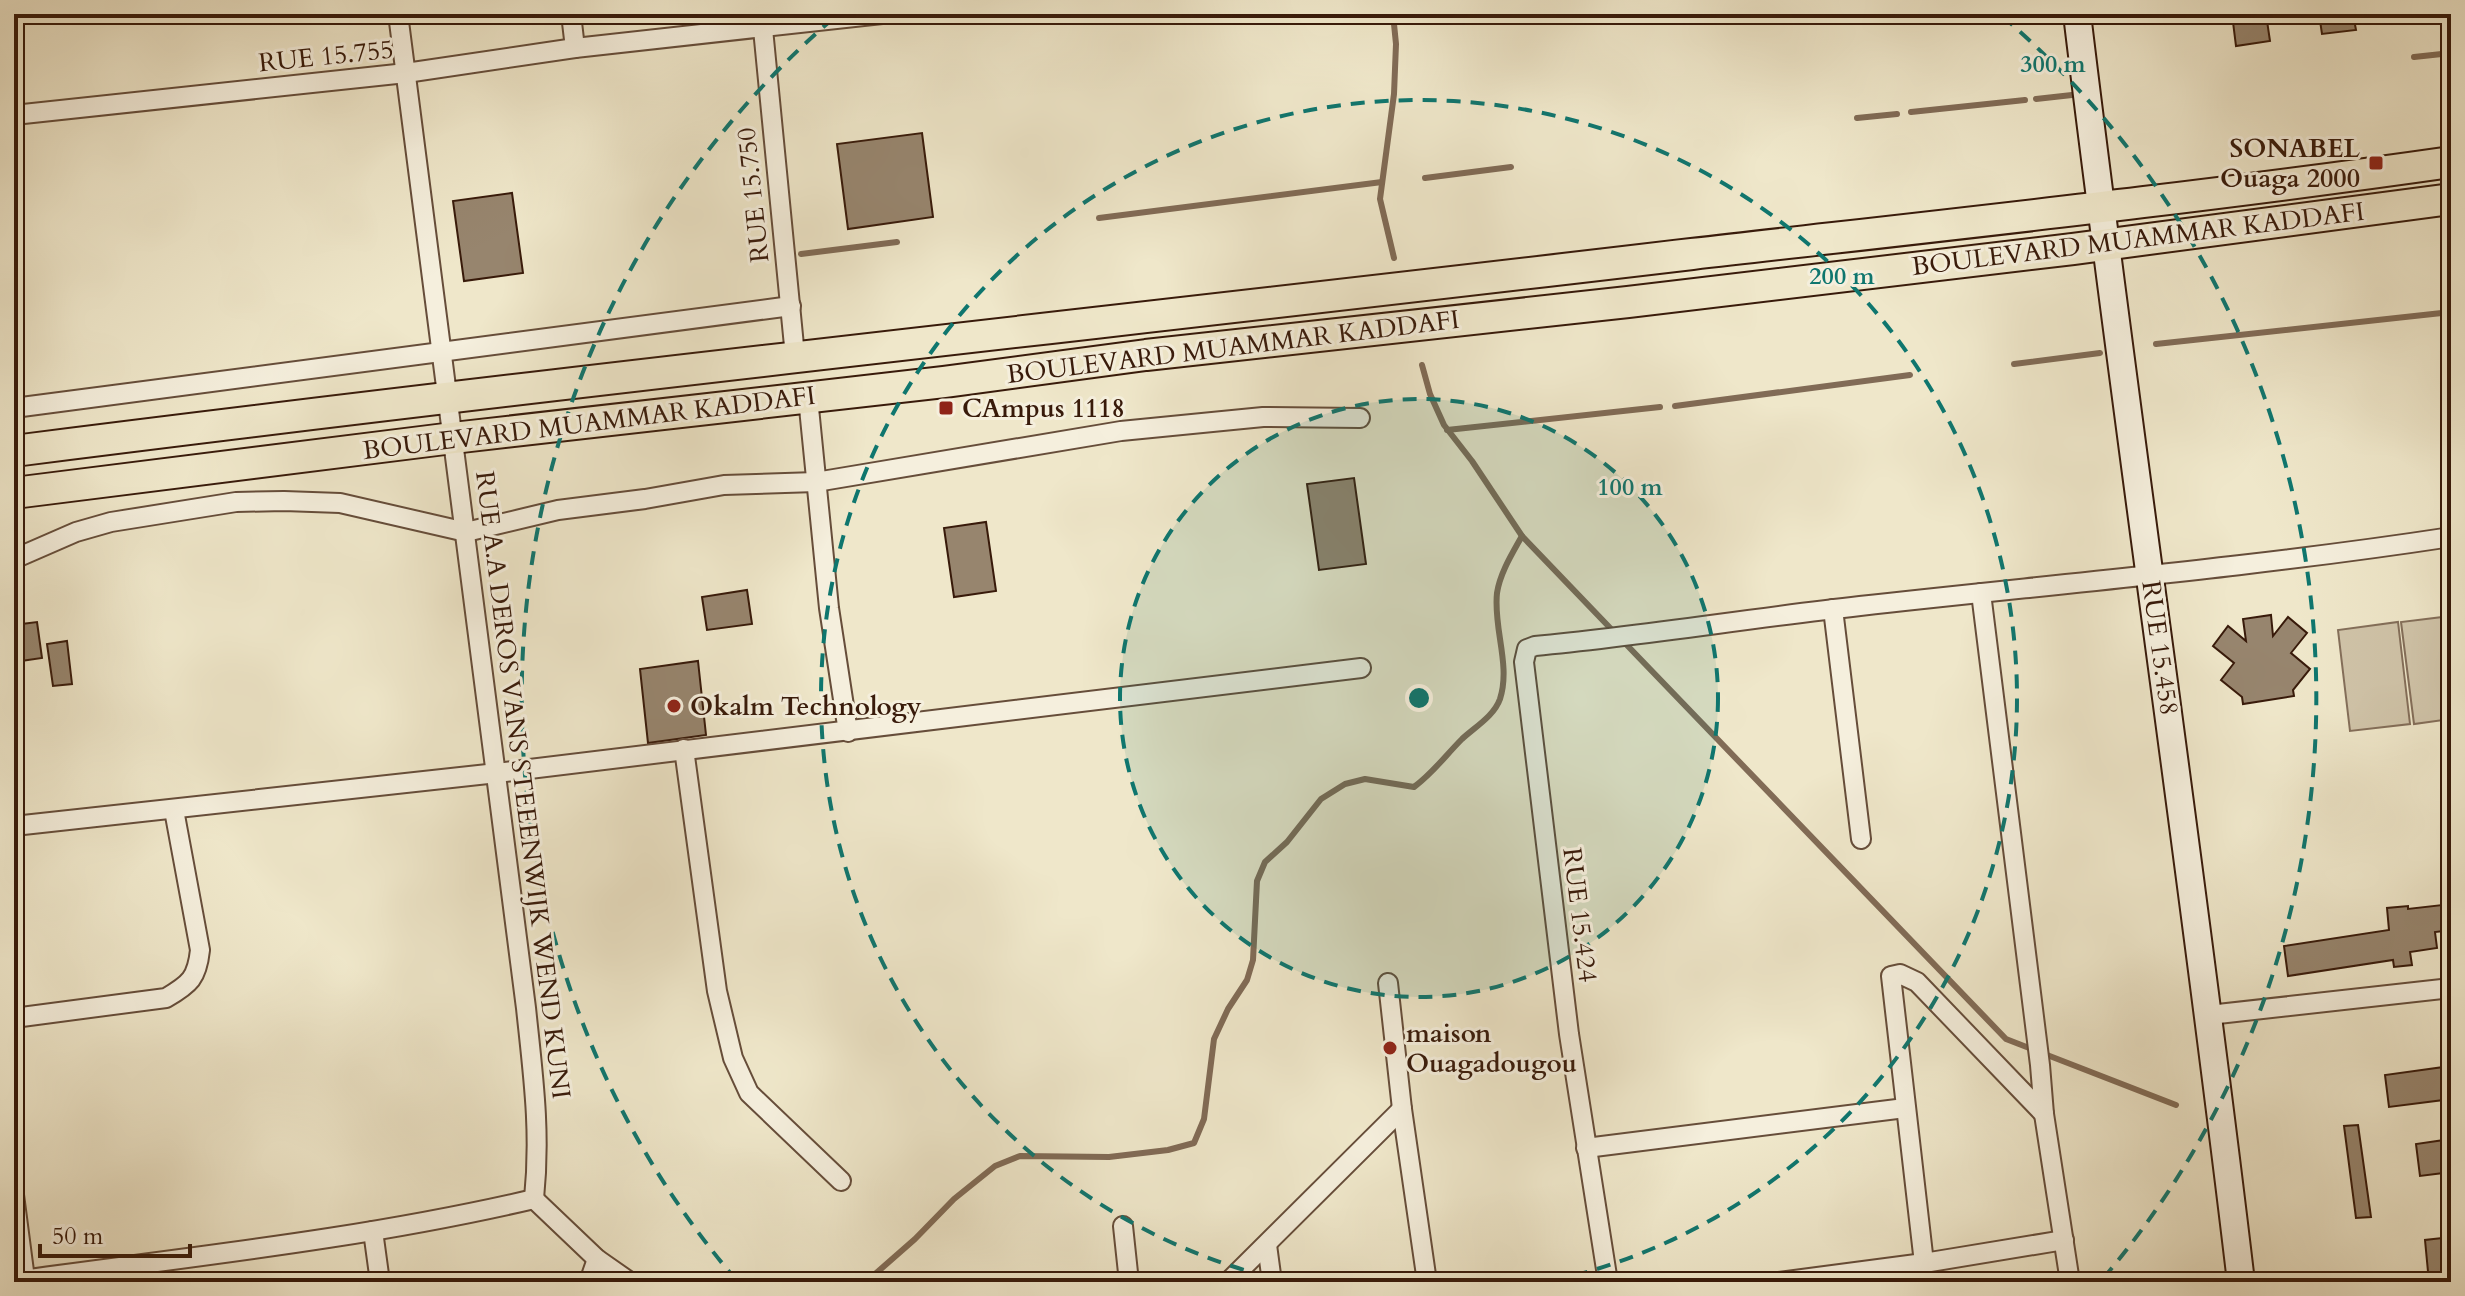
<svg xmlns="http://www.w3.org/2000/svg" width="2465" height="1296" viewBox="0 0 2465 1296" font-family="Cardo,serif">
	<rect width="100%" height="100%" fill="#efe7ca"/>
	<filter id="stains"><feTurbulence type="fractalNoise" baseFrequency=".0025" numOctaves="4"/><feColorMatrix values="0 0 0 0 .2 0 0 0 0 .09 0 0 0 0 .02 0 0 0 .5 -.17"/></filter>
	<radialGradient id="worn" r=".72"><stop offset=".6" stop-color="#630" stop-opacity="0"/><stop offset="1" stop-color="#630" stop-opacity=".3"/></radialGradient>
	<g fill="#d0c4a9" stroke="#846f5a" stroke-width="2">
		<path d="M2451,616V719L2414,724L2401,622Z"/>
		<path d="M2398,622L2410,724L2350,731L2338,630Z"/>
	</g>
	<g fill="none" stroke-linecap="round" stroke-linejoin="round">
		<g stroke="#816b56" stroke-width="6">
			<path d="M1393,14L1396,44L1394,94L1380,199L1394,258"/>
			<path d="M2414,57L2451,53"/>
			<path d="M2036,99L2072,95"/>
			<path d="M1911,112L2025,100"/>
			<path d="M1857,118L1897,114"/>
			<path d="M1425,178L1511,167"/>
			<path d="M1099,218L1382,182"/>
			<path d="M801,254L897,242"/>
			<path d="M2156,344L2451,312"/>
			<path d="M2014,364L2100,353"/>
			<path d="M1422,365L1430,394L1444,425L1472,461L1522,536L1614,632"/>
			<path d="M1675,406L1910,375"/>
			<path d="M1447,430L1660,407"/>
			<path d="M1622,640L2006,1039L2176,1105"/>
			<path d="M866,1282L915,1239L954,1199L995,1166L1020,1156L1109,1157L1168,1150L1194,1143L1204,1119L1214,1039L1228,1009L1247,980L1253,960L1257,881L1265,862L1287,842L1321,799L1345,784L1365,779L1414,787C1433,773 1445,756 1462,739C1475,727 1494,716 1500,699C1511,665 1493,628 1497,593C1500,573 1512,554 1522,536"/>
		</g>
	</g>
	<g fill="#97856e" stroke="#381a0a" stroke-width="2">
		<path d="M2232,14H2266L2270,41L2236,46Z"/>
		<path d="M2319,14H2353L2356,30L2322,34Z"/>
		<path d="M922,133L933,217L848,229L837,144Z"/>
		<path d="M512,193L523,273L464,281L453,201Z"/>
		<path d="M1354,478L1366,564L1319,570L1307,484Z"/>
		<path d="M986,522L996,591L954,597L944,528Z"/>
		<path d="M747,590L752,624L707,630L702,597Z"/>
		<path d="M2271,615L2273,636L2288,617L2307,633L2291,653L2310,669L2293,690L2294,696L2243,704L2242,697L2221,680L2234,663L2213,646L2228,626L2246,641L2243,619Z"/>
		<path d="M37,622L42,658L14,662V625Z"/>
		<path d="M67,641L72,684L53,686L47,644Z"/>
		<path d="M698,661L706,735L648,743L640,669Z"/>
		<path d="M2451,904V930L2435,932L2437,948L2410,952L2412,965L2394,967L2393,960L2288,976L2284,946L2389,930L2387,908L2408,906V909Z"/>
		<path d="M2451,1066V1099L2389,1107L2385,1075Z"/>
		<path d="M2358,1125L2371,1217L2356,1218L2344,1126Z"/>
		<path d="M2451,1139V1172L2420,1176L2416,1144Z"/>
		<path d="M2451,1237V1282H2429L2425,1240Z"/>
	</g>
	<g fill="none" stroke-linecap="round" stroke-linejoin="round">
		<defs>
			<g id="minor">
				<path d="M398,14L526,1008C533,1075 541,1131 534,1199"/>
				<path d="M571,14L575,48"/>
				<path d="M763,29L795,356"/>
				<path d="M14,115L406,73L575,48L882,14"/>
				<path d="M808,398L829,608L848,732"/>
				<path d="M14,408L791,306"/>
				<path d="M14,559L76,532L111,522L236,502L284,501L340,503L466,532L558,510L645,499L724,485L816,482L1121,431L1263,417L1360,418"/>
				<path d="M1981,593L2040,1065L2044,1114L2070,1282"/>
				<path d="M1833,609L1861,839"/>
				<path d="M684,749L717,991L733,1058L749,1093L841,1181"/>
				<path d="M14,826L497,773L1361,668"/>
				<path d="M1388,983L1402,1109L1427,1282"/>
				<path d="M2209,1015L2451,988"/>
				<path d="M14,1018L166,998C190,984 197,978 200,950L174,810"/>
				<path d="M1586,1148L1905,1108"/>
				<path d="M14,1195L25,1279"/>
				<path d="M534,1199L597,1259L630,1282"/>
				<path d="M1123,1226L1129,1282"/>
				<path d="M373,1231L380,1282"/>
				<path d="M1267,1245L1272,1282"/>
				<path d="M1924,1263L1891,976L1900,974L1917,982L2044,1114"/>
				<path d="M14,1281C188,1257 363,1239 534,1199"/>
				<path d="M589,1282L597,1259"/>
				<path d="M1228,1282L1402,1109"/>
				<path d="M1608,1282L1569,1034L1524,662L1527,649L1535,646C1643,636 1751,618 1860,606C2057,584 2255,567 2451,537"/>
				<path d="M1779,1282L1924,1263L2064,1240"/>
			</g>
			<path id="secondary" d="M2077,14C2128,437 2191,859 2241,1282"/>
			<g id="primary">
				<path d="M14,451C573,380 1133,320 1692,254C1945,225 2199,198 2451,162"/>
				<path d="M14,493L453,438L944,382L1146,355L1628,302L2073,249L2451,199"/>
			</g>
		</defs>
		<use href="#minor" stroke="#664d3a" stroke-width="22"/>
		<use href="#secondary" stroke="#381a0a" stroke-width="30"/>
		<use href="#primary" stroke="#381a0a" stroke-width="34"/>
		<use href="#minor" stroke="#f5efdd" stroke-width="18"/>
		<use href="#secondary" stroke="#f5efdd" stroke-width="26"/>
		<use href="#primary" stroke="#efe7ca" stroke-width="30"/>
	</g>
	<circle cx="1419" cy="698" r="299" fill="#0f766e" fill-opacity=".12"/>
	<g fill="none" stroke="#0f766e" stroke-width="4" stroke-dasharray="14 10">
		<circle cx="1419" cy="698" r="299"/>
		<path d="M1290 1282A598 598 0 1 1 1548 1282"/>
		<path d="M737 1281A897 897 0 0 1 836 16M2002 16A897 897 0 0 1 2101 1281"/>
	</g>
	<g fill="#8f2418" stroke="#f5efdd" stroke-width="3">
		<rect x="2368" y="155" width="16" height="16" rx="4"/>
		<rect x="938" y="400" width="16" height="16" rx="4"/>
		<circle cx="674" cy="706" r="8"/>
		<circle cx="1390" cy="1048" r="8"/>
	</g>
	<g text-anchor="middle" dominant-baseline="central" stroke-width="6" stroke-linejoin="round" paint-order="stroke">
		<g font-size="26" fill="#381a0a" stroke="#f5efdd">
			<text transform="translate(326 56) rotate(-6)">RUE 15.755</text>
			<text transform="translate(753 195) rotate(-96)">RUE 15.750</text>
			<text transform="translate(2138 239) rotate(-7)">BOULEVARD MUAMMAR KADDAFI</text>
			<text transform="translate(1233 347) rotate(-7)">BOULEVARD MUAMMAR KADDAFI</text>
			<text transform="translate(589 423) rotate(-7)">BOULEVARD MUAMMAR KADDAFI</text>
			<text transform="translate(2160 648) rotate(82)">RUE 15.458</text>
			<text transform="translate(523 785) rotate(83)">RUE A.A DEROS VANS STEEENWIJK WEND KUNI</text>
			<text transform="translate(1580 915) rotate(83)">RUE 15.424</text>
		</g>
		<g font-size="26" font-weight="bold" fill="#381a0a" stroke="#f5efdd" text-anchor="start">
			<text x="2360" y="148" text-anchor="end">SONABEL<tspan x="2360" dy="30">Ouaga 2000</tspan></text>
			<text x="962" y="408">CAmpus 1118</text>
			<text x="690" y="706">Okalm Technology</text>
			<text x="1406" y="1033">maison<tspan x="1406" dy="30">Ouagadougou</tspan></text>
		</g>
	</g>
	<circle cx="1419" cy="698" r="12" fill="#0f766e" stroke="#f5efdd" stroke-width="4"/>
	<g font-size="24" text-anchor="middle" font-weight="bold" fill="#0f766e" stroke="#f5efdd" stroke-width="6" stroke-linejoin="round" paint-order="stroke">
		<text x="2053" y="72">300 m</text>
		<text x="1842" y="284">200 m</text>
		<text x="1630" y="495">100 m</text>
	</g>
	<rect width="2465" height="1296" fill="none" stroke="#efe7ca" stroke-width="48"/>
	<rect x="16" y="16" width="2433" height="1264" fill="none" stroke="#381a0a" stroke-width="4"/>
	<rect x="24" y="24" width="2417" height="1248" fill="none" stroke="#381a0a" stroke-width="2"/>
	<path d="M40 1244v12h150v-12" fill="none" stroke="#381a0a" stroke-width="4"/>
	<text x="52" y="1244" font-size="24" fill="#381a0a" stroke="#f5efdd" stroke-width="6" paint-order="stroke">50 m</text>
	<rect width="100%" height="100%" filter="url(#stains)"/>
	<rect width="100%" height="100%" fill="url(#worn)"/>
</svg>
